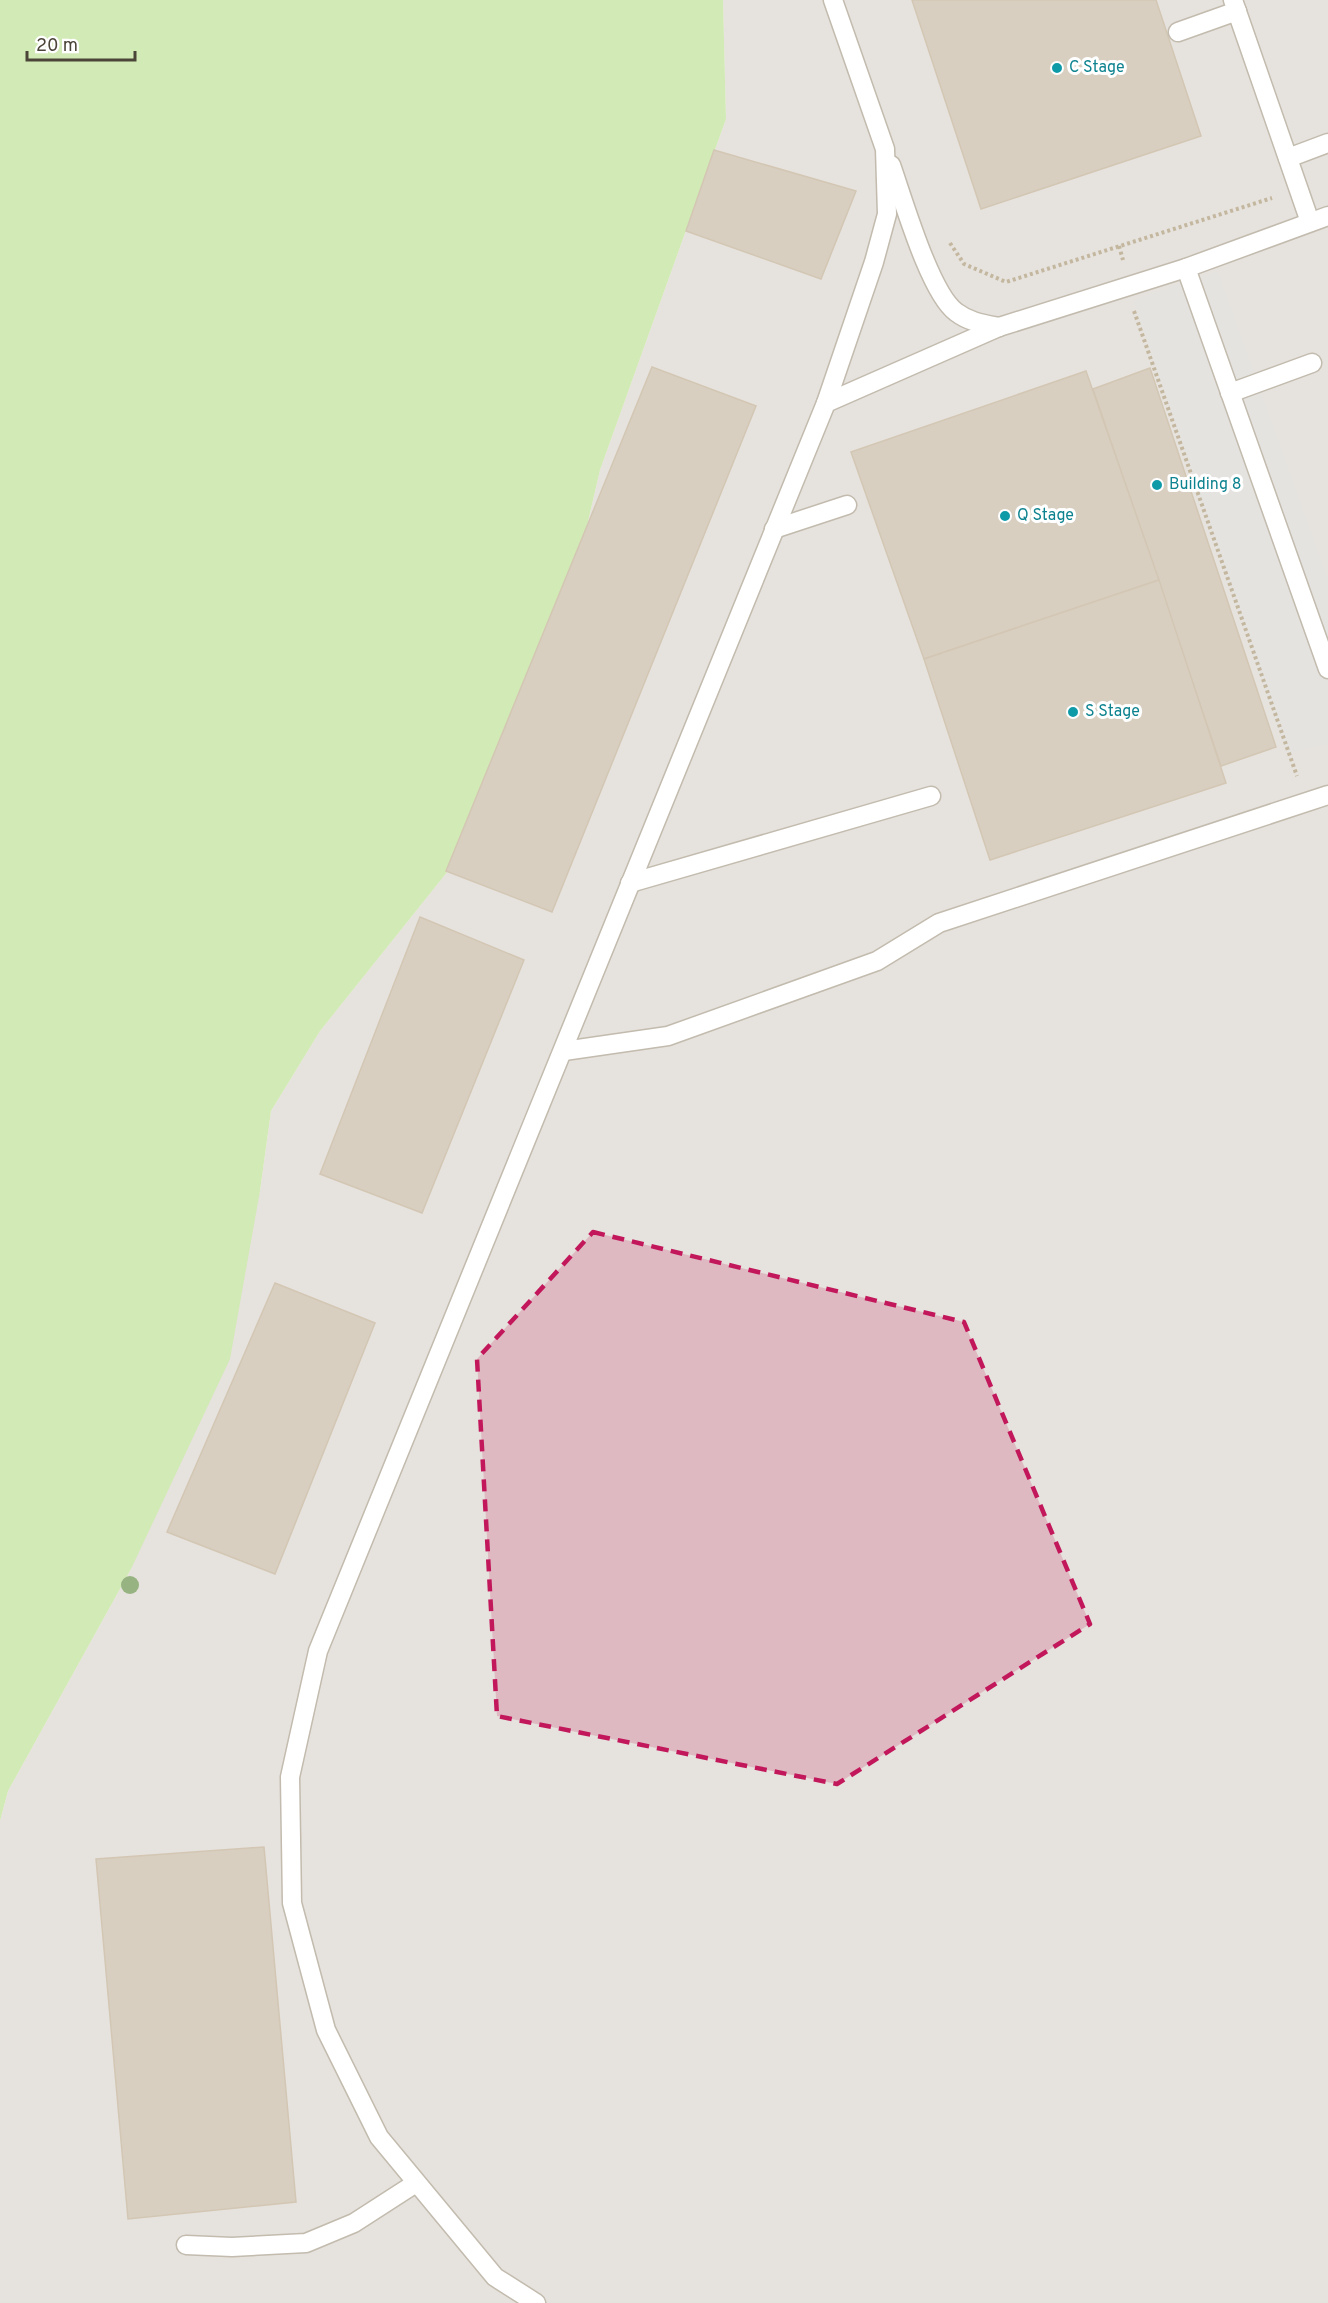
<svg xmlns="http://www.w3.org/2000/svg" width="1328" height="2303" viewBox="0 0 1328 2303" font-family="Overpass,sans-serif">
	<rect width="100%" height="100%" fill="#f6f3ec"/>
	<path fill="#e6e2dd" d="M723,0H1328V2303H0V1821L8,1791L131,1569L260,1191L271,1111L320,1031L480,831L562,633L600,470L726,119Z"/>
	<path fill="#d2eab5" d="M0,0H723L726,119L600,470L562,633L480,831L320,1031L271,1111L260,1191L230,1359L131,1569L8,1791L0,1821Z"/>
	<path fill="#e5e3e0" d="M1218,271L1328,579V744L1287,754L1133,300Z"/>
	<g fill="#d8cfc1" stroke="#d3c7b4" stroke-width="1.5">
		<path d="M912,0H1156L1201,136L981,209Z"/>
		<path d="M714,150L856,191L821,279L686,231Z"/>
		<path d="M652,367L756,406L552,912L446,871Z"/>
		<path d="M1150,368L1276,747L1221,766L1093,389Z"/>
		<path d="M1086,371L1159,580L924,659L851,452Z"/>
		<path d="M1159,580L1226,783L990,860L924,659Z"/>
		<path d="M420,917L524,960L422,1213L320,1174Z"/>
		<path d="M275,1283L375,1323L275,1574L167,1532Z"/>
		<path d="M264,1847L296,2202L128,2219L96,1859Z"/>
	</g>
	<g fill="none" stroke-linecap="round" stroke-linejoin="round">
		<defs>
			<g id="lane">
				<path d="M1233,0L1310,222"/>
				<path d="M1178,32L1237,11"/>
				<path d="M1288,158L1328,143"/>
				<path d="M891,165C903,199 930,293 956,312C969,322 983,324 999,327"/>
				<path d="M1186,268L1328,669"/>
				<path d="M1230,393L1312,363"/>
				<path d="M826,403L874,262L887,214L885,149L833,0"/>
				<path d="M774,529L847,505"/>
				<path d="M630,883L931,796"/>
				<path d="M564,1051L668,1036L877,961L939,923L1328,795"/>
				<path d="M186,2245L232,2247L306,2243L354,2223L416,2183"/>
				<path d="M536,2303L495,2277L379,2137L326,2030L292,1903L290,1777L318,1651L826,403L999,327L1186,268L1328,216"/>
			</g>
		</defs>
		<use href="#lane" stroke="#c2bbae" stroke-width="21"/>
		<g stroke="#c4b79f" stroke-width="4" stroke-dasharray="3 3" stroke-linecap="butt">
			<path d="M950,243L964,264L1006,282L1272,198"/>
			<path d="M1119,246L1123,260"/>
			<path d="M1134,311L1297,776"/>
		</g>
		<use href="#lane" stroke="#fff" stroke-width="18"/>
	</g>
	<circle fill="#97b381" cx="130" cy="1585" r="9"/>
	<path fill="#c2185b" fill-opacity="0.2" stroke="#c2185b" stroke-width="4.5" stroke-dasharray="12 8" stroke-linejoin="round" d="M593,1232L964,1322L1090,1624L837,1784L497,1716L477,1359Z"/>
	<g fill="#0f9aa8" stroke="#fff" stroke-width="2">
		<circle cx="1057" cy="68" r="6"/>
		<circle cx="1157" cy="485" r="6"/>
		<circle cx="1005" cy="516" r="6"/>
		<circle cx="1073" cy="712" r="6"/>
	</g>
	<g text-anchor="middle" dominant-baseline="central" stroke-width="6" stroke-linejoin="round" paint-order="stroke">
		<g font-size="16" fill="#0d838f" stroke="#fff" text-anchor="start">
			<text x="1069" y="68">C Stage</text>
			<text x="1169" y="485">Building 8</text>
			<text x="1017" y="516">Q Stage</text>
			<text x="1085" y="712">S Stage</text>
		</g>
	</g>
	<path d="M27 51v9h108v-9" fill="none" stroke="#4b4439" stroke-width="3"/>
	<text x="36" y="51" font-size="18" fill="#4b4439" stroke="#ffffff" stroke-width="4.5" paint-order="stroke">20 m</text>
</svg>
